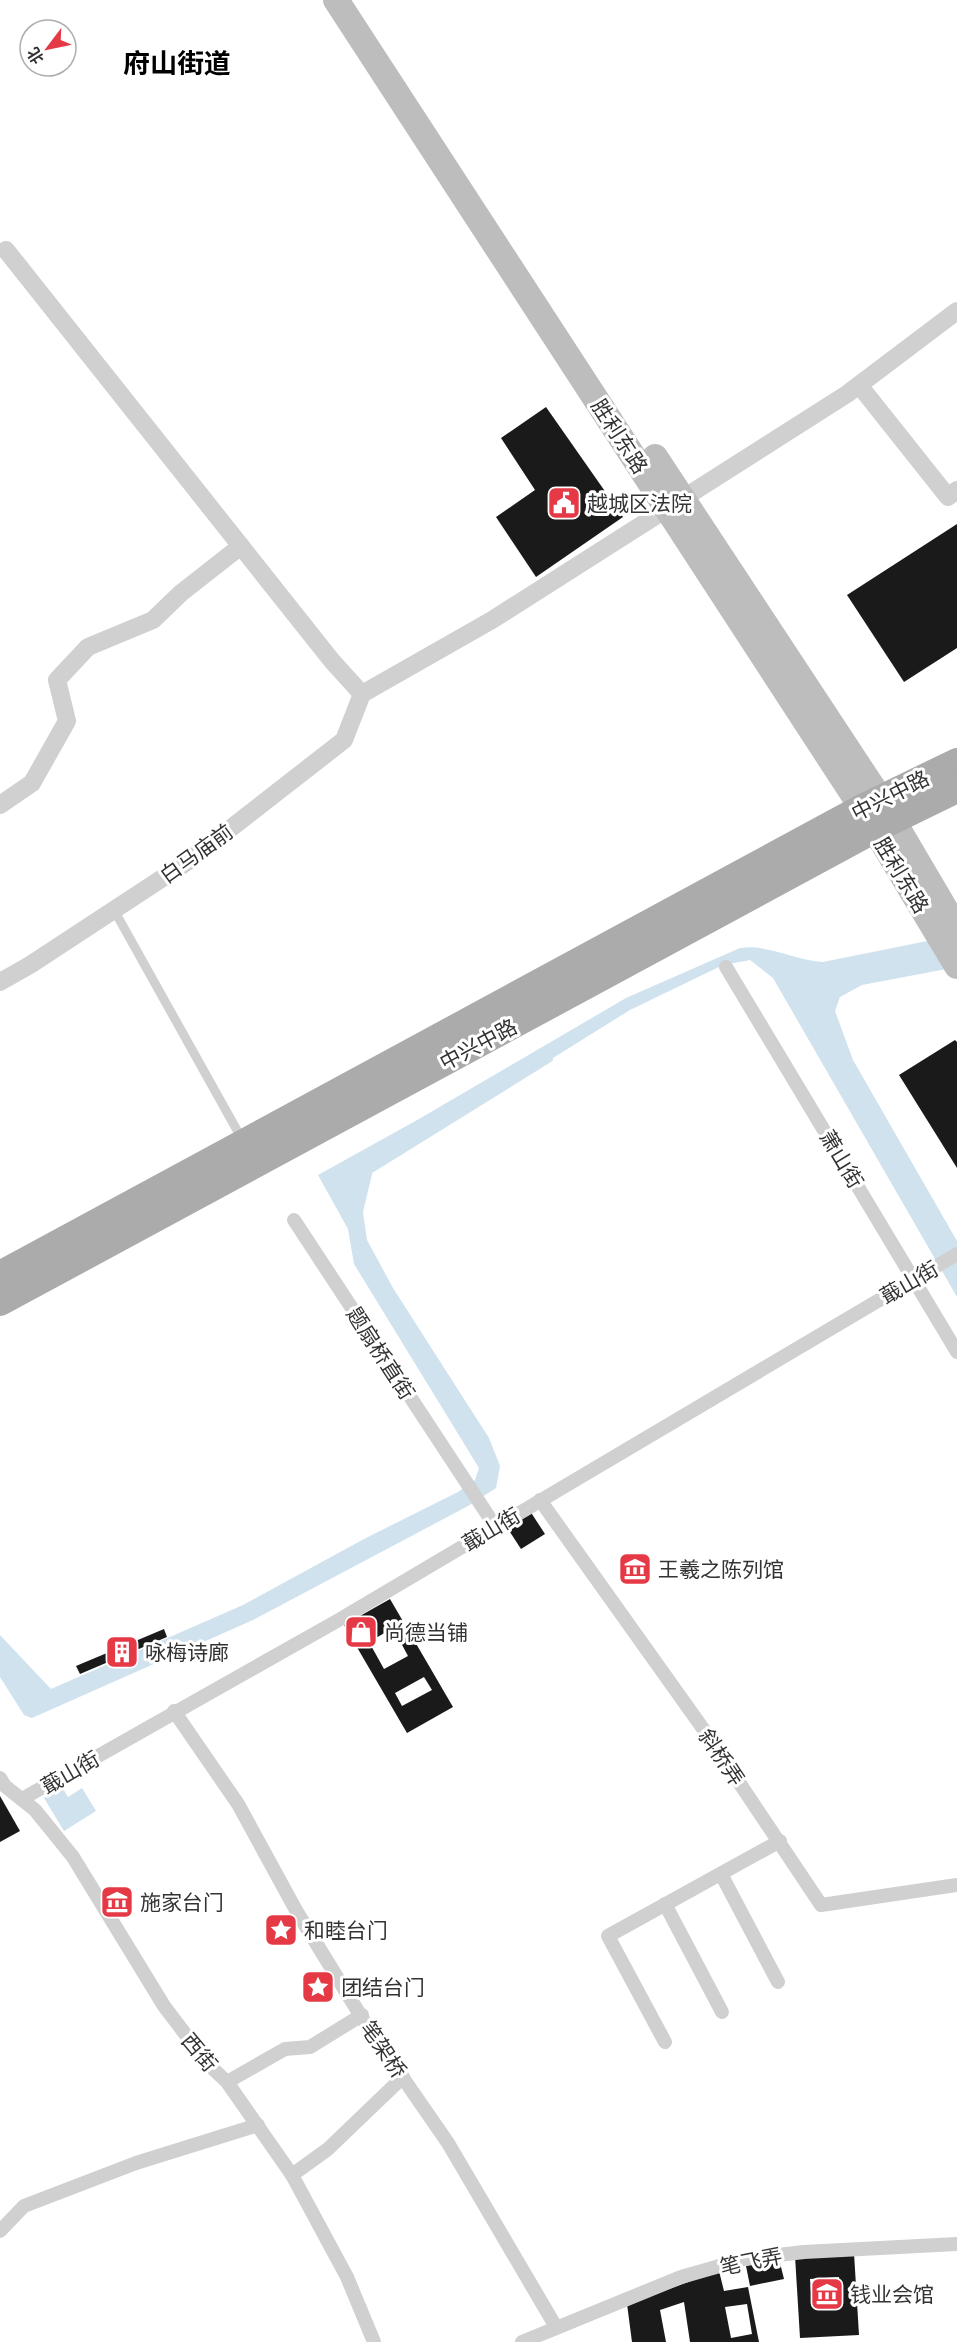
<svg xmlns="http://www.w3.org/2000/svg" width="957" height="2342" viewBox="0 0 957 2342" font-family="'Titillium Web','Noto Sans SC',sans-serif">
	<rect width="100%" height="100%" fill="#fff"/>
	<g fill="#cfe2ee">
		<path d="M957,935V967L862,985L840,997L835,1011L853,1060L957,1241V1297L773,978L750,960L723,965L630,1010L373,1170L363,1212L367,1240L393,1288L489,1438L500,1466L496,1488L468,1506L253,1620L32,1718L24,1715L0,1677V1635L51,1689L243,1605L364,1539L458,1492L475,1480L479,1468L354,1264L348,1229L318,1175L419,1119L626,998L740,948C768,944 794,960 823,962Z"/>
		<path d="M62,1787L68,1797L82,1788L96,1811L64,1831L44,1798Z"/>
	</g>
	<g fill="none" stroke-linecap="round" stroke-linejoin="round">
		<path stroke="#cfe2ee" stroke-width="6" d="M373,1169L550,1059"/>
	</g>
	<g fill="#1a1a1a" fill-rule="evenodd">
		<path d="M546,407L623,517L536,577L496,517L535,490L501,438Z"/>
		<path d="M957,524V648L904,682L847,595Z"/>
		<path d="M955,1040L957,1042V1168L899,1075Z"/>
		<path d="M530,1511L545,1534L521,1549L506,1526Z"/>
		<path d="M390,1599L453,1707L407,1733L344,1625ZM393,1628L408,1656L384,1669L369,1642ZM424,1677L432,1690L402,1706L395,1693Z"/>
		<path d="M164,1629L167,1637L80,1674L76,1666Z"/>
		<path d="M0,1796L20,1831L0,1842Z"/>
		<path d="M854,2253L859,2335L800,2338L795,2256ZM839,2277L841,2304L812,2306L810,2279Z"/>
		<path d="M779,2259L784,2279L750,2286L746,2266Z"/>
		<path d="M719,2271L724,2291L748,2287L759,2342H690L684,2302L660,2310L666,2342H632L627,2304ZM747,2304L752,2334L731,2338L725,2307Z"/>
	</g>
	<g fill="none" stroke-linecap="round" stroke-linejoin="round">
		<path stroke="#d0d0d0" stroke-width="9" d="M114,910L243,1141"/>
		<g stroke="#d0d0d0" stroke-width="14">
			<path d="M726,967L957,1352"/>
			<path d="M294,1220L495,1526"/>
			<path d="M540,1500L704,1730L821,1905L957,1885"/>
			<path d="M174,1711L238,1804L297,1912L367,2026L448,2143L556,2327"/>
			<path d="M0,1778L5,1786L35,1810L73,1857L164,2006L208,2064L227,2082L292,2175L347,2277L374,2342"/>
			<path d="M22,1799L337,1621L957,1254"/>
			<path d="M721,1874L778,1982"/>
			<path d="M665,1904L722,2012"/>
			<path d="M665,2042L608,1936L780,1841"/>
			<path d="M227,2082L285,2049L310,2047L362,2015"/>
			<path d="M292,2175L328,2149L403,2077"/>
			<path d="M0,2231L24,2206L136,2163L258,2125"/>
			<path d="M522,2342L681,2277L744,2259L804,2252L957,2244"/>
		</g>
		<g stroke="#d0d0d0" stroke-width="18">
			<path d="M6,250L332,661L362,694L492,620L847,394L957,311"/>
			<path d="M859,385L948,497L957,490"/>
			<path d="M0,805L32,783L67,721L57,680L88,647L153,620L181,593L241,546"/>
			<path d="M0,982L30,965L190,860L344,740L362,694"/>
		</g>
		<g stroke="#bdbdbd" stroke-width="26">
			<path d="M336,0L862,808L957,966"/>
			<path d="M655,457L881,800L957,929"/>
		</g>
		<g stroke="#ababab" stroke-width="28">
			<path d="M0,1275L862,808L957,762"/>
			<path d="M0,1302L875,829L957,789"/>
		</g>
	</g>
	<defs>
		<symbol id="civic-square" viewBox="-11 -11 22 22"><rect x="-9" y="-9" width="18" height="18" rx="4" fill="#e63946" stroke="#fff"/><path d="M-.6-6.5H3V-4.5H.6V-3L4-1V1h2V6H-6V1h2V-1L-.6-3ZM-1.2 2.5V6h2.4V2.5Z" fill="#fff"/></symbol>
		<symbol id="museum-square" viewBox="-11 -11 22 22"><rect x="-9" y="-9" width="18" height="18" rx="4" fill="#e63946" stroke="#fff"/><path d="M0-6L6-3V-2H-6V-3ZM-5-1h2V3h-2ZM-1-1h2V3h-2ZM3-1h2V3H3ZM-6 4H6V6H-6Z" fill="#fff"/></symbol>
		<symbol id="shop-square" viewBox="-11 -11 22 22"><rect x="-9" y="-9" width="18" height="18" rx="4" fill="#e63946" stroke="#fff"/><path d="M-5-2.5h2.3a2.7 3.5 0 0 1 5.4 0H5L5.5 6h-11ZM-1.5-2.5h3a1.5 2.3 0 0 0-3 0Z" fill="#fff"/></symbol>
		<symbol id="building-square" viewBox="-11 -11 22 22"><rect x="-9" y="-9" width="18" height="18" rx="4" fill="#e63946" stroke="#fff"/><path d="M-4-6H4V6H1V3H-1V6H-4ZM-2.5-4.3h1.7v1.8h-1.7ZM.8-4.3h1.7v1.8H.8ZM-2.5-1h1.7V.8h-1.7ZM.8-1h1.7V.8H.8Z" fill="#fff"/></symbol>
		<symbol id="sight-square" viewBox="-11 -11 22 22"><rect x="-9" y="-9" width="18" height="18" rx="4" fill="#e63946" stroke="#fff"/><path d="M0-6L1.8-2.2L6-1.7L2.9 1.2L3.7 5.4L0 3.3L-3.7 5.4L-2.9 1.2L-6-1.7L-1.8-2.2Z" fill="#fff"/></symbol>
	</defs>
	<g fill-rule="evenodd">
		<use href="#civic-square" x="545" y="484" width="38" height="38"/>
		<use href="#museum-square" x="616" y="1550" width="38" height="38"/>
		<use href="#shop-square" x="342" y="1613" width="38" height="38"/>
		<use href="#building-square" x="103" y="1633" width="38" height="38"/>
		<use href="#museum-square" x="98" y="1883" width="38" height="38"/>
		<use href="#sight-square" x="262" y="1911" width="38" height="38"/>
		<use href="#sight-square" x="299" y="1968" width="38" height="38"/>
		<use href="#museum-square" x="808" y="2275" width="38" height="38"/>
	</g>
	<g text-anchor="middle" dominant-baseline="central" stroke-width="6" stroke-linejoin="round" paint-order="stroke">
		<g font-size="21" fill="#333" stroke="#fff">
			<text transform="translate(620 436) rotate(57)">胜利东路</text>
			<text transform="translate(890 795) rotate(-27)">中兴中路</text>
			<text transform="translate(196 853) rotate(-36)">白马庙前</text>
			<text transform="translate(902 875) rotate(59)">胜利东路</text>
			<text transform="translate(478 1044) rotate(-28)">中兴中路</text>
			<text transform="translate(842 1159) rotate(59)">萧山街</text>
			<text transform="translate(909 1282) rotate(-30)">蕺山街</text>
			<text transform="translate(381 1353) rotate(57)">题扇桥直街</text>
			<text transform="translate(491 1529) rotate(-31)">蕺山街</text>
			<text transform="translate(722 1757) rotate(56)">斜桥弄</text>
			<text transform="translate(70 1772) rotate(-30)">蕺山街</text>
			<text transform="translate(384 2049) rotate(56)">笔架桥</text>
			<text transform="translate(200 2052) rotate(50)">西街</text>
			<text transform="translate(751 2261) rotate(-11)">笔飞弄</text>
		</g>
		<g font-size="21" fill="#333" stroke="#fff" text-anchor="start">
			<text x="587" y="503">越城区法院</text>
			<text x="658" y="1569">王羲之陈列馆</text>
			<text x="384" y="1632">尚德当铺</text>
			<text x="145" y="1652">咏梅诗廊</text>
			<text x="140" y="1902">施家台门</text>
			<text x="304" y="1930">和睦台门</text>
			<text x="341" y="1987">团结台门</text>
			<text x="850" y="2294">钱业会馆</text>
		</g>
		<g font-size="27" font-weight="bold" fill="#000" stroke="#fff">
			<text x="177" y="62">府山街道</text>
		</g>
	</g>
	<g transform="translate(48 48) rotate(238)"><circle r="28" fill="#ffffff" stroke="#adadad" stroke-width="1.5"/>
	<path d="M0-4.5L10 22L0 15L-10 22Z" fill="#e63946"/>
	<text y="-9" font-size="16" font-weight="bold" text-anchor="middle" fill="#333333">北</text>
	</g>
</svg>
